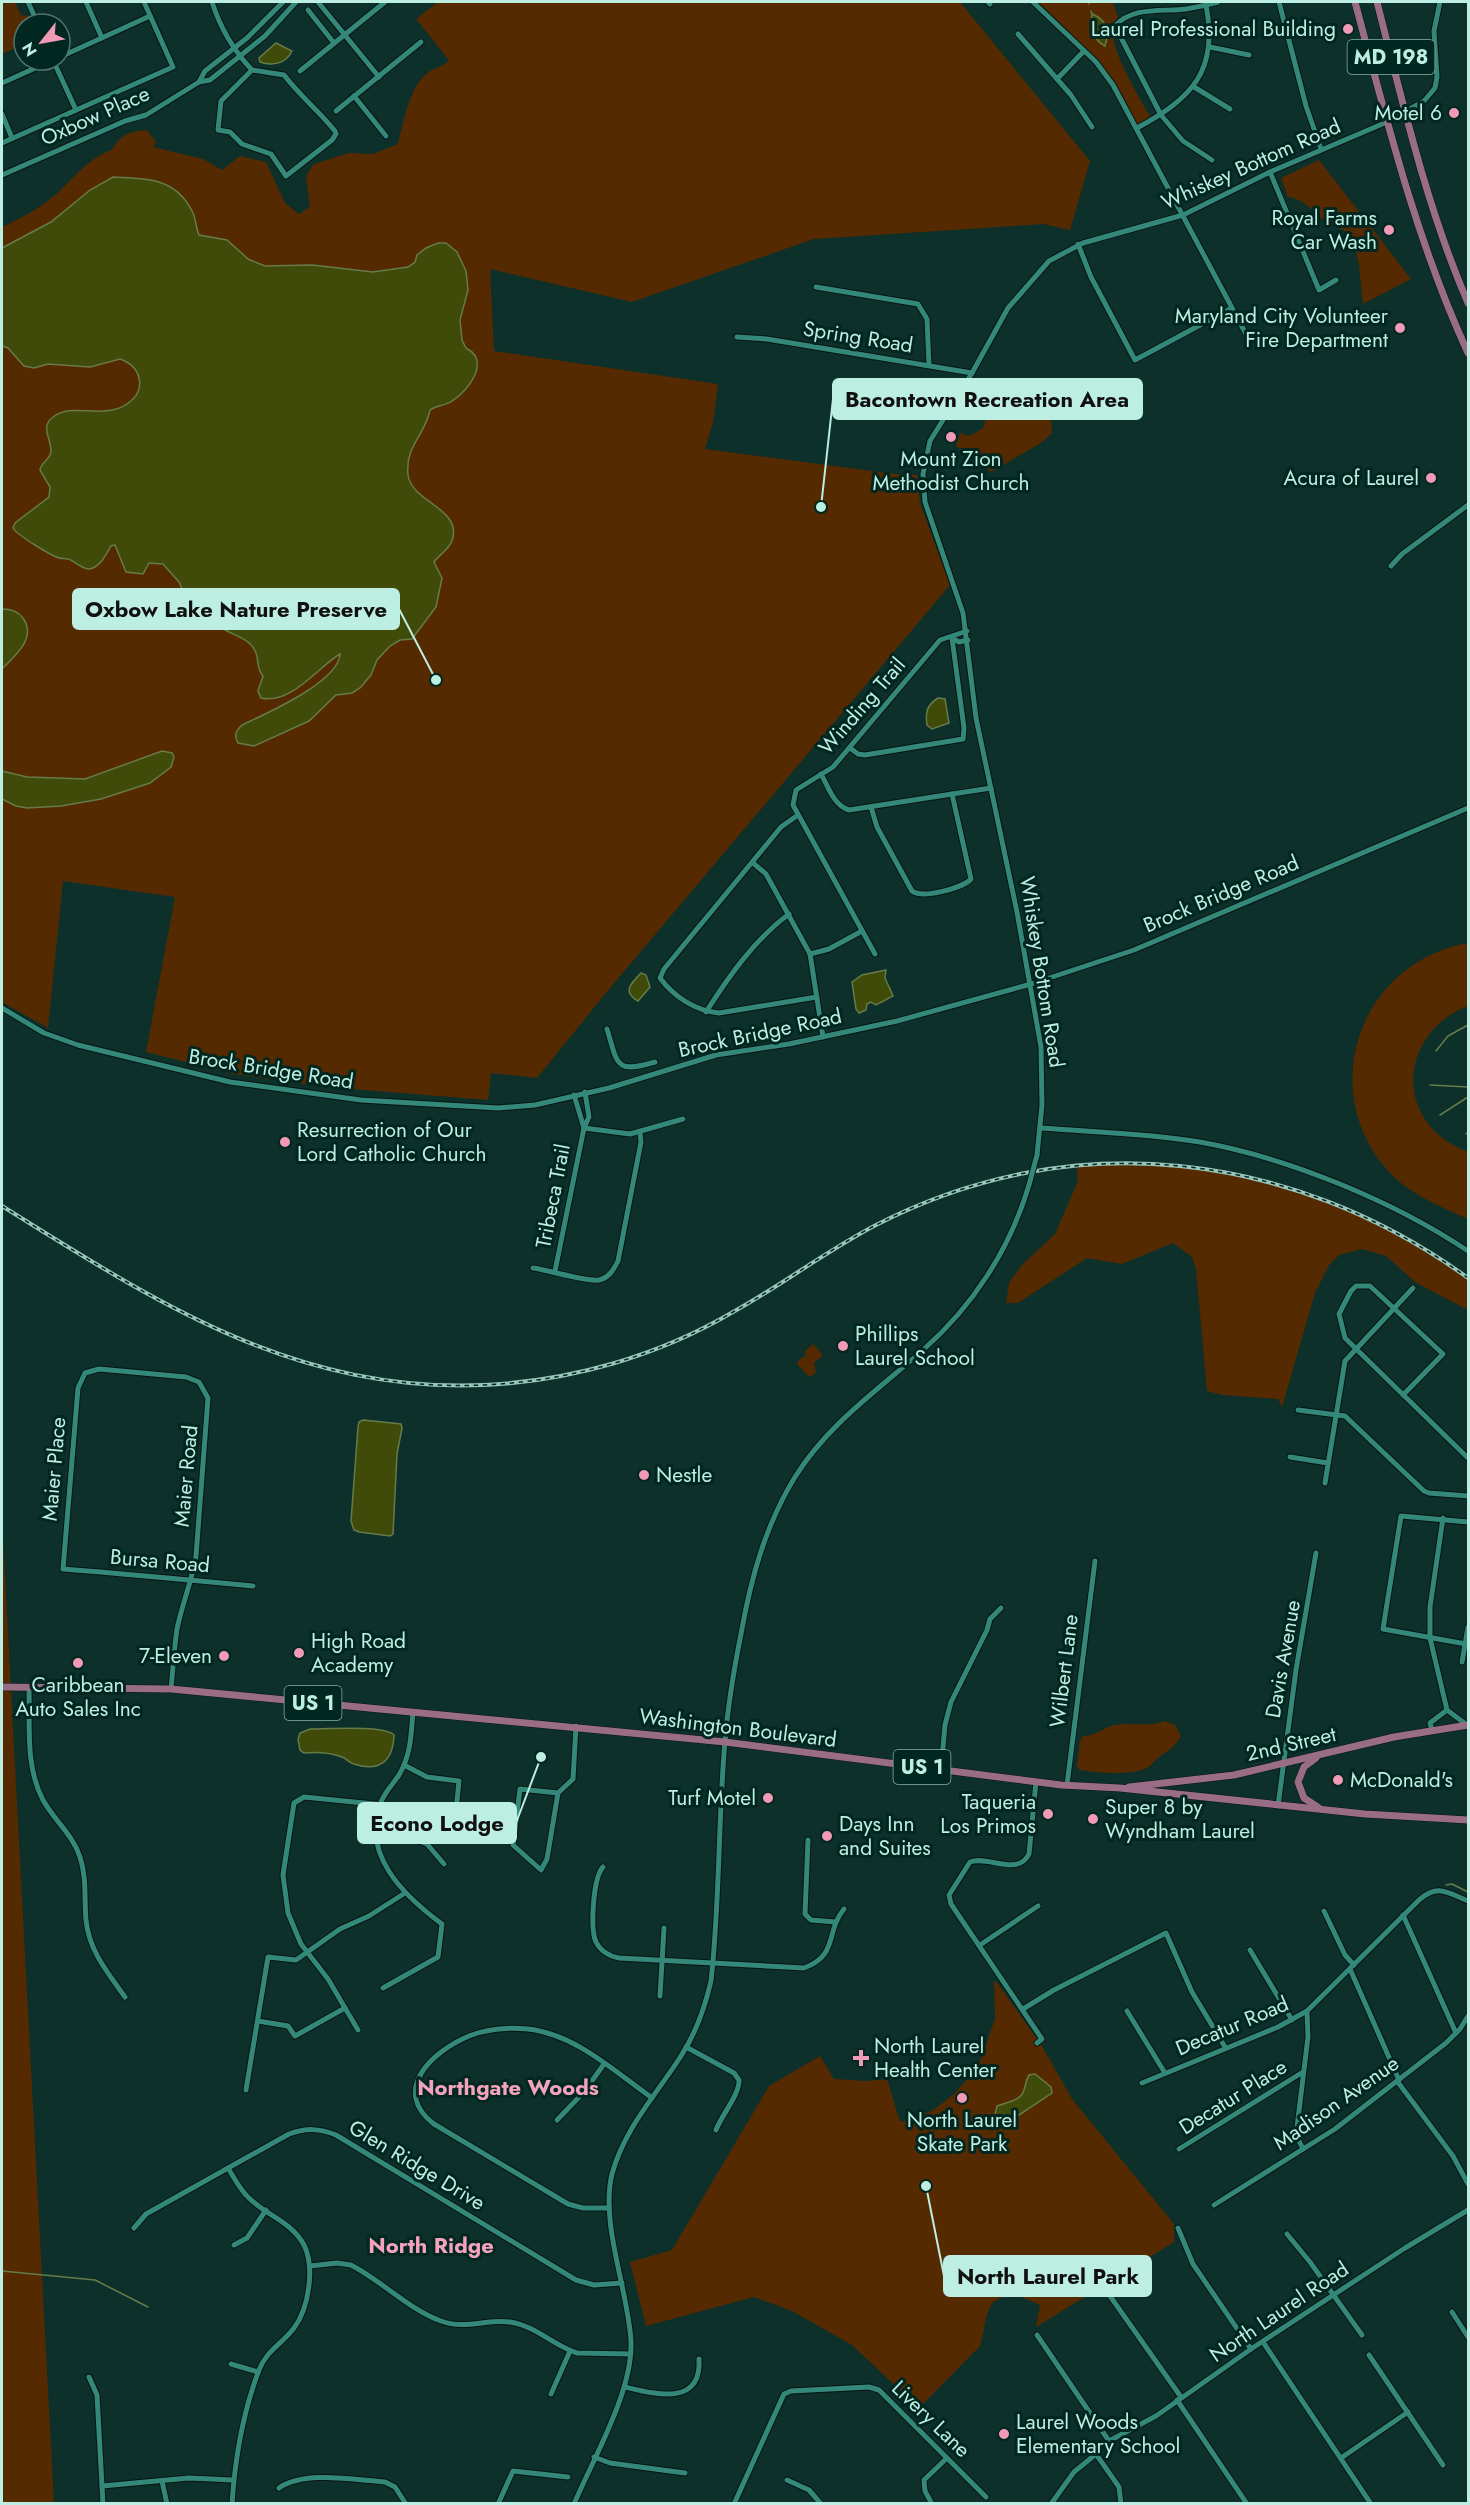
<svg xmlns="http://www.w3.org/2000/svg" width="1470" height="2505" viewBox="0 0 1470 2505" font-family="Jost,sans-serif">
	<rect width="100%" height="100%" fill="#0d302a"/>
	<g fill="#552a00">
		<path d="M2,2H15L21,15L34,17L37,24H24V44L2,54Z"/>
		<path d="M438,2H960L1090,161L1070,230L1044,224L814,239L632,302L490,269L494,351L718,384L713,422L705,449L895,474L917,475L920,503L950,585L605,994L537,1078L491,1073L488,1100L327,1087L234,1074L146,1052L175,897L63,881L48,1028L2,1002V227C20,219 38,209 54,196C72,180 89,157 112,150C120,135 130,131 147,130L156,142L153,147L203,159L222,170L240,156L266,162L285,203L299,214L310,207L306,176L314,164L349,153L373,154L398,144C404,121 408,92 425,75C432,68 442,68 449,60L416,19Z"/>
		<path d="M1033,2H1113L1118,17C1099,37 1141,98 1152,120L1137,128L1106,74Z"/>
		<path d="M1319,160L1411,279L1363,304C1360,284 1361,253 1349,236C1344,227 1330,226 1322,219C1311,209 1304,199 1288,197L1281,178Z"/>
		<path d="M1025,382L1049,383L1052,433L1041,443L991,472L956,446L960,433L970,436L983,428L990,405L1016,401L1018,391Z"/>
		<path d="M1468,943V1006C1413,1026 1392,1095 1440,1136C1448,1143 1459,1148 1468,1152V1219C1437,1205 1406,1193 1384,1166C1316,1083 1364,961 1468,943Z"/>
		<path d="M1140,1164C1267,1171 1364,1204 1468,1278V1310L1415,1282L1386,1256L1362,1249L1339,1255L1329,1265L1315,1293L1282,1407L1278,1399L1222,1395L1207,1391L1196,1269L1192,1257L1173,1243L1122,1264L1087,1258L1018,1303H1006L1009,1283L1022,1265L1055,1234L1078,1181L1077,1166Z"/>
		<path d="M813,1344L823,1355L814,1363L816,1373L809,1377L797,1364L799,1360L806,1355L804,1352Z"/>
		<path d="M2,1520L54,2503H2Z"/>
		<path d="M1164,1721L1175,1725L1181,1736C1175,1748 1167,1750 1157,1759C1152,1763 1150,1768 1142,1770C1124,1775 1098,1773 1080,1770L1077,1766L1080,1741L1083,1736C1094,1736 1101,1730 1111,1726C1128,1721 1147,1728 1164,1721Z"/>
		<path d="M996,1981L1042,2046L1072,2099L1174,2224V2242L1036,2327L1040,2305L1015,2294C1010,2296 1001,2297 996,2300C984,2308 985,2334 980,2346L919,2408L852,2345L792,2311L754,2297L646,2326L630,2262L672,2250L769,2086L820,2056L834,2079L867,2081L887,2079L900,2122L932,2111L953,2095L972,2074L981,2059L995,2019L994,1982Z"/>
	</g>
	<g fill="#404a09" stroke="#667b4a" stroke-width="1.5">
		<path d="M1092,14C1107,20 1110,31 1105,46C1093,40 1090,27 1092,14Z"/>
		<path d="M276,43L292,51C286,64 272,66 260,62L259,58Z"/>
		<path d="M113,177C147,179 176,177 193,213C196,220 196,228 199,235L227,240L248,259L265,266L312,265L373,272L408,267L415,262L417,255L426,248L438,243H446L457,252L466,271L468,290L460,320L462,340L466,348C491,361 469,390 452,401C445,406 437,405 430,410C425,436 405,445 408,475C412,503 463,508 452,541C449,549 439,555 434,562L442,578L436,607L412,639L400,640L390,646L377,660L371,675L360,688L352,693L336,695L309,721L254,746L238,743C234,735 235,732 242,725C265,714 339,682 340,654C318,667 291,705 261,698L258,691L263,676C257,669 259,665 257,657C254,640 238,637 225,630L206,597L191,601L186,598L179,582L163,564L149,563L143,574L126,572L115,545L111,546C106,554 100,568 89,569C82,569 75,561 68,559C65,558 62,559 59,558C50,555 17,535 13,528L15,523L49,497L50,487L40,470C41,462 51,459 51,451C51,438 40,427 53,417C75,400 108,424 133,399C139,393 141,386 139,378C137,368 128,362 120,359L90,367L48,364L34,368L24,366L8,348L2,346V248L51,222L90,190Z"/>
		<path d="M2,609C10,609 18,611 23,618C37,638 15,656 2,669Z"/>
		<path d="M938,698L945,699L949,723L932,729L927,725C925,712 927,705 938,698Z"/>
		<path d="M162,751L172,753L174,757L171,767L150,783L101,799L61,806L27,808L16,806L2,799V771L27,777L85,779Z"/>
		<path d="M886,970L885,978L893,996L876,1005L871,1002L867,1004L866,1010L859,1013L856,1009L852,982L862,975Z"/>
		<path d="M641,973L646,975L650,987L638,1001C621,991 632,983 641,973Z"/>
		<path d="M363,1420L401,1424L402,1428L397,1454L393,1534L390,1536L359,1532L354,1530L351,1521L358,1427L359,1422Z"/>
		<path d="M310,1729C326,1729 385,1725 394,1735C393,1762 379,1772 354,1764C349,1763 346,1758 342,1757C331,1753 315,1752 304,1753L300,1750L298,1739L300,1733Z"/>
		<path d="M1035,2074L1051,2087L1052,2093L1010,2121L1004,2123L995,2115L997,2106C1007,2102 1021,2101 1024,2090C1026,2084 1026,2080 1029,2075Z"/>
	</g>
	<g fill="none" stroke-linecap="round" stroke-linejoin="round">
		<g stroke="#667b4a" stroke-width="1.5">
			<path d="M1089,2V4"/>
			<path d="M1091,11L1092,14"/>
			<path d="M1436,1051L1448,1036L1468,1025"/>
			<path d="M1430,1085L1468,1087"/>
			<path d="M1440,1115L1468,1097"/>
			<path d="M1466,1134L1468,1132"/>
			<path d="M1446,1885L1452,1884L1468,1892"/>
			<path d="M2,2271L95,2280L148,2307"/>
		</g>
		<defs>
			<g id="minor">
				<path d="M28,2L38,24"/>
				<path d="M86,2L102,38"/>
				<path d="M212,2C220,27 234,51 252,70L221,101L218,130L230,132L242,144L271,154L286,176L332,140L336,134L335,131C319,111 300,96 284,75L252,70"/>
				<path d="M318,2L379,77"/>
				<path d="M988,2L990,4"/>
				<path d="M1033,2L1096,62L1113,85L1246,334"/>
				<path d="M1279,2L1306,106L1321,149"/>
				<path d="M308,10L334,43"/>
				<path d="M1018,34L1071,95L1092,127"/>
				<path d="M1210,47L1249,55"/>
				<path d="M60,57L150,16"/>
				<path d="M53,60L76,110"/>
				<path d="M300,71L385,2"/>
				<path d="M1057,79L1084,51"/>
				<path d="M199,82L205,71L247,38L283,2"/>
				<path d="M2,83L53,60"/>
				<path d="M1194,87L1230,109"/>
				<path d="M354,96L386,136"/>
				<path d="M336,111L421,42"/>
				<path d="M2,114L12,138"/>
				<path d="M1137,128C1192,98 1219,71 1206,5"/>
				<path d="M2,143L173,67L144,2"/>
				<path d="M1212,160L1183,141L1161,115L1115,26C1133,6 1162,12 1186,9C1197,7 1208,5 1218,2"/>
				<path d="M1270,172L1319,290L1336,280"/>
				<path d="M2,175L125,121L146,115L199,82L210,80L265,36L296,2"/>
				<path d="M1078,244L1091,277L1135,360L1232,308"/>
				<path d="M816,287L918,304L927,319L929,365"/>
				<path d="M737,337L767,339L972,373"/>
				<path d="M1391,566L1402,554L1468,505"/>
				<path d="M952,638L959,642L968,640"/>
				<path d="M850,748L858,754L865,755L963,739L964,728L952,638"/>
				<path d="M821,774C828,786 834,806 849,810L991,788"/>
				<path d="M871,807L877,827L912,891C922,899 963,888 971,879L952,794"/>
				<path d="M798,815L781,827L664,969L660,978C674,997 696,1011 719,1013L817,997"/>
				<path d="M753,863L766,874L810,954L823,1037"/>
				<path d="M810,954L829,949L862,931"/>
				<path d="M875,954L793,805L796,790L833,767L940,640L967,631"/>
				<path d="M2,1008L44,1033L78,1045L230,1082L361,1100L498,1108L535,1105L609,1088L716,1055L789,1044L897,1021L1031,984L1134,950L1468,808"/>
				<path d="M706,1012C729,976 755,939 789,914"/>
				<path d="M607,1029C618,1065 615,1074 655,1062"/>
				<path d="M574,1095L584,1128L589,1117L585,1092"/>
				<path d="M1041,1128C1093,1132 1147,1133 1200,1142C1289,1158 1393,1201 1468,1251"/>
				<path d="M1037,1155L1042,1105L1041,1047L1017,912L976,718L963,613L925,502L923,474L930,441L972,373L1008,308L1049,261L1083,243L1183,215L1270,172L1387,122L1424,101L1435,88L1437,77L1434,31L1440,2"/>
				<path d="M533,1268C549,1270 586,1282 599,1280C609,1278 614,1269 618,1261L641,1142L640,1132"/>
				<path d="M555,1271L584,1128L630,1134L683,1119"/>
				<path d="M1403,1395L1443,1354L1370,1286H1356L1351,1291L1339,1314L1345,1338L1468,1458"/>
				<path d="M1298,1410L1345,1416L1424,1491L1429,1493L1468,1496"/>
				<path d="M1290,1457L1328,1463"/>
				<path d="M1325,1483L1345,1361L1413,1288"/>
				<path d="M1443,1518L1430,1607V1638L1447,1710L1467,1725"/>
				<path d="M1466,1644L1383,1629L1401,1516L1468,1522"/>
				<path d="M1462,1662L1468,1627"/>
				<path d="M29,1687C30,1725 25,1766 43,1800C54,1820 73,1835 80,1857C87,1878 84,1899 86,1920C89,1951 108,1973 125,1997"/>
				<path d="M171,1689C173,1669 174,1649 177,1629C182,1604 192,1581 196,1556L208,1398L199,1382L186,1377L99,1369L85,1373L78,1388L63,1569C126,1574 190,1580 253,1586"/>
				<path d="M1432,1730L1430,1723L1447,1710"/>
				<path d="M404,1765L427,1777L459,1781L453,1840"/>
				<path d="M941,1769L945,1725L951,1702L987,1630L990,1619L1001,1608"/>
				<path d="M1036,1782L1029,1854C1018,1877 988,1855 970,1862L949,1895L951,1904L1042,2039L1037,2043"/>
				<path d="M1067,1785L1095,1561"/>
				<path d="M558,1793L520,1789L513,1845L541,1870L547,1859L558,1793L573,1779L576,1726"/>
				<path d="M1278,1806L1296,1670L1316,1553"/>
				<path d="M808,1840L805,1914L811,1920L836,1922"/>
				<path d="M603,1867C593,1878 590,1929 596,1942C601,1952 609,1956 619,1958L804,1968C839,1955 825,1932 844,1909"/>
				<path d="M1324,1911L1345,1955L1354,1965"/>
				<path d="M1403,1915L1456,2033"/>
				<path d="M980,1945L1038,1906"/>
				<path d="M1250,1950L1292,2020"/>
				<path d="M1350,1969L1399,2080"/>
				<path d="M383,1988L438,1957L442,1924C404,1896 360,1854 381,1802C385,1792 393,1784 399,1775C411,1755 411,1735 413,1712"/>
				<path d="M660,1996L664,1928"/>
				<path d="M1023,2009L1054,1990L1166,1933L1192,1992L1225,2047"/>
				<path d="M1127,2011L1165,2073"/>
				<path d="M258,2021L288,2026L295,2036L345,2008"/>
				<path d="M358,2030L328,1979L301,1944L288,1913L283,1875L294,1803L304,1797L394,1806L406,1836L427,1844L444,1864"/>
				<path d="M686,2047L734,2073L739,2080C740,2094 721,2116 716,2130"/>
				<path d="M1397,2081L1453,2156L1468,2184"/>
				<path d="M1142,2083L1278,2027L1307,2011L1419,1900C1438,1883 1448,1893 1468,1901"/>
				<path d="M246,2090L268,1957L296,1960L340,1929L369,1916L405,1893"/>
				<path d="M557,2120L584,2092L604,2064"/>
				<path d="M1179,2149L1303,2072"/>
				<path d="M1303,2149L1298,2139L1297,2127L1308,2037L1307,2011"/>
				<path d="M228,2168C235,2179 240,2190 249,2198C267,2216 292,2222 304,2245C315,2267 309,2308 294,2328C283,2343 266,2351 259,2370C243,2412 235,2458 232,2504"/>
				<path d="M1214,2205L1335,2129L1446,2043L1460,2029L1468,2016"/>
				<path d="M609,2208H583L568,2204L434,2124C390,2090 433,2051 469,2036C487,2029 508,2027 528,2029C575,2034 614,2071 652,2098"/>
				<path d="M134,2228L146,2214L289,2134C306,2128 319,2128 336,2135L576,2280L594,2285L622,2283"/>
				<path d="M1178,2228L1193,2264L1251,2349"/>
				<path d="M1287,2234L1310,2262L1362,2335"/>
				<path d="M234,2245L247,2238L266,2210"/>
				<path d="M310,2266L337,2263L351,2265C382,2281 408,2309 441,2321C464,2330 487,2319 510,2322C536,2326 554,2346 577,2353L631,2354"/>
				<path d="M1110,2296L1181,2397"/>
				<path d="M1452,2312L1468,2337"/>
				<path d="M1037,2335L1109,2441L1156,2416L1251,2349L1405,2248L1468,2210"/>
				<path d="M1263,2342L1371,2504"/>
				<path d="M1369,2355L1443,2465"/>
				<path d="M231,2364L258,2372"/>
				<path d="M89,2377L97,2395L103,2504"/>
				<path d="M625,2387C655,2394 702,2407 699,2359"/>
				<path d="M551,2394L570,2351"/>
				<path d="M1177,2400L1247,2504"/>
				<path d="M594,2457L610,2463L685,2473"/>
				<path d="M1341,2458L1408,2412"/>
				<path d="M787,2480L809,2490L821,2504"/>
				<path d="M162,2481L167,2504"/>
				<path d="M102,2486L189,2478L233,2480"/>
				<path d="M279,2488C304,2470 355,2480 385,2482L395,2487L406,2504"/>
				<path d="M498,2504L513,2471L568,2477"/>
				<path d="M574,2504C594,2457 633,2391 631,2341C628,2290 600,2223 612,2174C624,2129 656,2095 681,2056C696,2033 705,2007 711,1981C720,1901 718,1821 725,1741C728,1705 734,1669 741,1634C751,1578 765,1526 795,1477C828,1424 878,1390 923,1350C973,1306 1010,1249 1029,1185"/>
				<path d="M734,2504L784,2394L791,2391L869,2387L879,2390L986,2497"/>
				<path d="M932,2504L925,2491L924,2480L947,2458"/>
				<path d="M1051,2504L1074,2472L1096,2454L1119,2487L1121,2504"/>
			</g>
			<g id="major">
				<path d="M1355,2C1387,121 1416,240 1468,353"/>
				<path d="M1377,2C1403,103 1426,206 1468,303"/>
				<path d="M2,1687L171,1689L265,1698L725,1742L1061,1785L1120,1788L1365,1814L1468,1820"/>
				<path d="M1316,1758L1304,1767L1298,1782L1304,1798L1319,1808"/>
				<path d="M1129,1787L1234,1775L1394,1737L1468,1725"/>
			</g>
		</defs>
		<use href="#minor" stroke="#071512" stroke-width="7"/>
		<use href="#major" stroke="#071512" stroke-width="8"/>
		<use href="#minor" stroke="#348879" stroke-width="5"/>
		<use href="#major" stroke="#996d85" stroke-width="7"/>
		<defs>
			<path id="rail" d="M2,1206C156,1302 294,1393 484,1385C571,1381 658,1356 733,1312C782,1285 826,1251 876,1225C1072,1124 1292,1151 1468,1278"/>
		</defs>
		<use href="#rail" stroke="#97c5ba" stroke-width="4"/>
		<use href="#rail" stroke="#022620" stroke-width="1.5" stroke-dasharray="4.5" stroke-linecap="butt"/>
		<defs>
			<path id="minor-bridge" d="M1029,1185L1037,1155"/>
		</defs>
		<use href="#minor-bridge" stroke="#071512" stroke-width="7" stroke-linecap="butt"/>
		<use href="#minor-bridge" stroke="#348879" stroke-width="5"/>
	</g>
	<g fill="#f09ab6" stroke="#022620" stroke-width="2">
		<circle cx="1348" cy="29" r="6"/>
		<circle cx="1454" cy="113" r="6"/>
		<circle cx="1389" cy="230" r="6"/>
		<circle cx="1400" cy="328" r="6"/>
		<circle cx="951" cy="437" r="6"/>
		<circle cx="1431" cy="478" r="6"/>
		<circle cx="285" cy="1142" r="6"/>
		<circle cx="843" cy="1346" r="6"/>
		<circle cx="644" cy="1475" r="6"/>
		<circle cx="299" cy="1653" r="6"/>
		<circle cx="224" cy="1656" r="6"/>
		<circle cx="78" cy="1663" r="6"/>
		<circle cx="1338" cy="1780" r="6"/>
		<circle cx="768" cy="1798" r="6"/>
		<circle cx="1048" cy="1814" r="6"/>
		<circle cx="1093" cy="1819" r="6"/>
		<circle cx="827" cy="1836" r="6"/>
		<path d="M858 2049h6v6h6v6h-6v6h-6v-6h-6v-6h6z"/>
		<circle cx="962" cy="2098" r="6"/>
		<circle cx="1004" cy="2434" r="6"/>
	</g>
	<g text-anchor="middle" dominant-baseline="central" stroke-width="6" stroke-linejoin="round" paint-order="stroke">
		<g fill="#022620" stroke="#85b2a8" stroke-width="1.5">
			<rect x="1347.5" y="40" width="87" height="34" rx="4.5"/>
			<rect x="284.5" y="1686" width="57" height="34" rx="4.5"/>
			<rect x="893.5" y="1750" width="57" height="34" rx="4.5"/>
		</g>
		<g font-size="20" font-weight="bold" fill="#bdeee2">
			<text x="1391" y="57">MD 198</text>
			<text x="313" y="1703">US 1</text>
			<text x="922" y="1767">US 1</text>
		</g>
		<g font-size="21" fill="#bdeee2" stroke="#022620" text-anchor="start">
			<text x="1336" y="29" text-anchor="end">Laurel Professional Building</text>
			<text x="1442" y="113" text-anchor="end">Motel 6</text>
			<text x="1377" y="218" text-anchor="end">Royal Farms<tspan x="1377" dy="24">Car Wash</tspan></text>
			<text x="1388" y="316" text-anchor="end">Maryland City Volunteer<tspan x="1388" dy="24">Fire Department</tspan></text>
			<text x="951" y="459" text-anchor="middle">Mount Zion<tspan x="951" dy="24">Methodist Church</tspan></text>
			<text x="1419" y="478" text-anchor="end">Acura of Laurel</text>
			<text x="297" y="1130">Resurrection of Our<tspan x="297" dy="24">Lord Catholic Church</tspan></text>
			<text x="855" y="1334">Phillips<tspan x="855" dy="24">Laurel School</tspan></text>
			<text x="656" y="1475">Nestle</text>
			<text x="311" y="1641">High Road<tspan x="311" dy="24">Academy</tspan></text>
			<text x="212" y="1656" text-anchor="end">7-Eleven</text>
			<text x="78" y="1685" text-anchor="middle">Caribbean<tspan x="78" dy="24">Auto Sales Inc</tspan></text>
			<text x="1350" y="1780">McDonald's</text>
			<text x="756" y="1798" text-anchor="end">Turf Motel</text>
			<text x="1036" y="1802" text-anchor="end">Taqueria<tspan x="1036" dy="24">Los Primos</tspan></text>
			<text x="1105" y="1807">Super 8 by<tspan x="1105" dy="24">Wyndham Laurel</tspan></text>
			<text x="839" y="1824">Days Inn<tspan x="839" dy="24">and Suites</tspan></text>
			<text x="874" y="2046">North Laurel<tspan x="874" dy="24">Health Center</tspan></text>
			<text x="962" y="2120" text-anchor="middle">North Laurel<tspan x="962" dy="24">Skate Park</tspan></text>
			<text x="1016" y="2422">Laurel Woods<tspan x="1016" dy="24">Elementary School</tspan></text>
		</g>
		<g font-size="21" fill="#bdeee2" stroke="#022620">
			<text transform="translate(95 116) rotate(-24)">Oxbow Place</text>
			<text transform="translate(1251 164) rotate(-24)">Whiskey Bottom Road</text>
			<text transform="translate(858 337) rotate(9)">Spring Road</text>
			<text transform="translate(862 706) rotate(-49)">Winding Trail</text>
			<text transform="translate(1221 894) rotate(-23)">Brock Bridge Road</text>
			<text transform="translate(1042 972) rotate(81)">Whiskey Bottom Road</text>
			<text transform="translate(760 1033) rotate(-12)">Brock Bridge Road</text>
			<text transform="translate(271 1069) rotate(9)">Brock Bridge Road</text>
			<text transform="translate(553 1196) rotate(-79)">Tribeca Trail</text>
			<text transform="translate(54 1469) rotate(-85)">Maier Place</text>
			<text transform="translate(186 1476) rotate(-85)">Maier Road</text>
			<text transform="translate(160 1561) rotate(5)">Bursa Road</text>
			<text transform="translate(1283 1659) rotate(-80)">Davis Avenue</text>
			<text transform="translate(1064 1671) rotate(-83)">Wilbert Lane</text>
			<text transform="translate(738 1728) rotate(7)">Washington Boulevard</text>
			<text transform="translate(1291 1744) rotate(-13)">2nd Street</text>
			<text transform="translate(1232 2026) rotate(-23)">Decatur Road</text>
			<text transform="translate(1233 2097) rotate(-32)">Decatur Place</text>
			<text transform="translate(1336 2103) rotate(-35)">Madison Avenue</text>
			<text transform="translate(417 2165) rotate(31)">Glen Ridge Drive</text>
			<text transform="translate(1279 2312) rotate(-34)">North Laurel Road</text>
			<text transform="translate(931 2419) rotate(44)">Livery Lane</text>
		</g>
		<g font-size="22" font-weight="bold" fill="#f4a3bd" stroke="#022620">
			<text x="508" y="2087">Northgate Woods</text>
			<text x="431" y="2245">North Ridge</text>
		</g>
	</g>
	<path fill="none" stroke="#bdeee2" stroke-width="2" d="M821 507L833 399M436 680L399 609M541 1757L516 1823M926 2186L944 2276"/>
	<g fill="#bdeee2" stroke="#022620" stroke-width="2">
		<circle cx="821" cy="507" r="6"/>
		<circle cx="436" cy="680" r="6"/>
		<circle cx="541" cy="1757" r="6"/>
		<circle cx="926" cy="2186" r="6"/>
	</g>
	<g fill="#bdeee2" stroke="#bdeee2" stroke-width="2">
		<rect x="833" y="379" width="309" height="40" rx="6"/>
		<rect x="73" y="589" width="326" height="40" rx="6"/>
		<rect x="358" y="1803" width="158" height="40" rx="6"/>
		<rect x="944" y="2256" width="207" height="40" rx="6"/>
	</g>
	<g font-size="22" text-anchor="middle" font-weight="bold" fill="#111">
		<text x="987" y="407">Bacontown Recreation Area</text>
		<text x="236" y="617">Oxbow Lake Nature Preserve</text>
		<text x="437" y="1831">Econo Lodge</text>
		<text x="1048" y="2284">North Laurel Park</text>
	</g>
	<rect width="1470" height="2505" fill="none" stroke="#bdeee2" stroke-width="6"/>
	<g transform="translate(42 42) rotate(239)"><circle r="28" fill="#022620" stroke="#4d766e" stroke-width="1.5"/>
	<path d="M0-4.5L10 22L0 15L-10 22Z" fill="#f09ab6"/>
	<text y="-9" font-size="16" font-weight="bold" text-anchor="middle" fill="#bdeee2">N</text>
	</g>
</svg>
